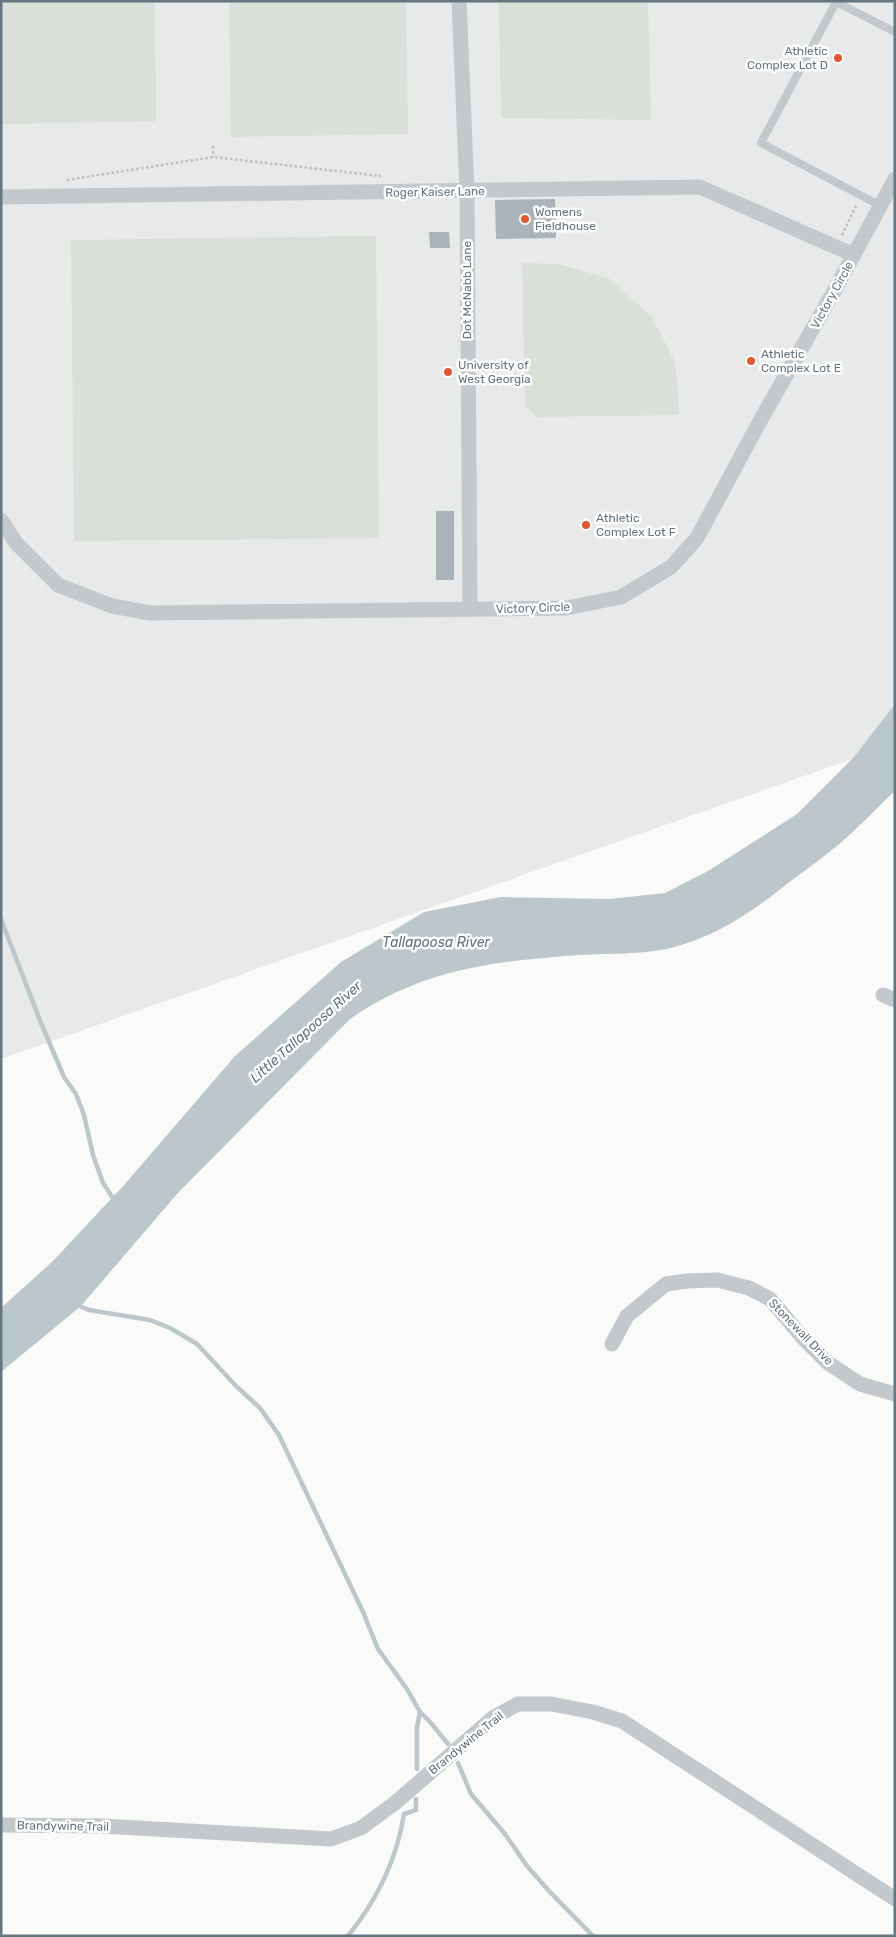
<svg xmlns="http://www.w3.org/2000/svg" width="896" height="1937" viewBox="0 0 896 1937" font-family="Rubik,sans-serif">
	<rect width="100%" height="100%" fill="#fafaf8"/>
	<path fill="#e8e9e9" d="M1,1H895V744L1,1059Z"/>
	<g fill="#dadfd7">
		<path d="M1,1H155L156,121L1,124Z"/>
		<path d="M229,1H406L408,134L231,137Z"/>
		<path d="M499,1H648L651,120L501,118Z"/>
		<path d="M376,236L379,538L74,541L71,240Z"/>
		<path d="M522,263L559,264L610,279L652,317L674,360L678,389L679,415L537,417L525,406Z"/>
	</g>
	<path fill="#bbc7cb" d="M895,704V791C876,809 857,829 837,846C822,858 807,869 792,880C753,911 720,935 671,948C641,955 610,953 580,955C495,961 422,969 350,1019L177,1194L81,1306L1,1372V1308L53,1261L125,1184L235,1056L341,962L424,912L501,897L610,899L665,893L708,871L797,814L854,757Z"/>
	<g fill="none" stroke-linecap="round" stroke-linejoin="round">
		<g stroke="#bbc7cb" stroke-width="4.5">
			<path d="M1,919L41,1023L64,1077L76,1094L84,1115L93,1155L103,1183L115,1201"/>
			<path d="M75,1304L89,1310L150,1320L170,1328L197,1344L237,1387L260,1408L279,1435L363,1612L378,1649L407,1689L420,1712L431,1723L448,1744"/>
			<path d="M458,1763L471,1794L505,1834L527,1866L550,1892L593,1936"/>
			<path d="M417,1769V1727L420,1712"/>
			<path d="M348,1936C377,1900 397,1859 404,1814L416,1810V1799"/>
		</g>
	</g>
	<g fill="#aab3b9">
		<path d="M555,199L556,238L496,239L495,200Z"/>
		<path d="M429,232H449L450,248H430Z"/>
		<rect x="436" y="511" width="18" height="69"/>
	</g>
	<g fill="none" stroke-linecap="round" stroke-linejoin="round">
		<g stroke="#bbbfc2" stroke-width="2.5" stroke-dasharray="2.5 2.5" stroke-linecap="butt">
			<path d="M213,146V157"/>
			<path d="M67,180L213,157L381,176"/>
			<path d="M842,235L857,204"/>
		</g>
		<path stroke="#c3c8cc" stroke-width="8" d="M881,206L761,143L836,2L895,32"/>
		<g stroke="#c3c8cc" stroke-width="15">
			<path d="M459,1L467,191L470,609"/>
			<path d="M1,197L700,187L854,255"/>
			<path d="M1,520L16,543L58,585L112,606L150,613L566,608L621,597L671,567L697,538L760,421L833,293L895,179"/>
			<path d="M883,995L895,1000"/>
			<path d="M612,1344L627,1316L666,1284L687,1281L717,1280L749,1288L770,1299L804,1339L828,1363L860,1384L895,1394"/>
			<path d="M1,1825L102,1826L331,1839L361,1828L395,1803L494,1717L518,1704H551L593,1712L622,1721L895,1899"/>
		</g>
	</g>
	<g fill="#e4572e" stroke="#fff" stroke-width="2">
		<circle cx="838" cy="58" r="5"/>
		<circle cx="525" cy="219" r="5"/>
		<circle cx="751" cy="361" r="5"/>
		<circle cx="448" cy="372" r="5"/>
		<circle cx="586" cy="525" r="5"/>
	</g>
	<g text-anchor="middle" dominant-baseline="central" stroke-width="5" stroke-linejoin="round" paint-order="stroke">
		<g font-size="12" fill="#657683" stroke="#fff" text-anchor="start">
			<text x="828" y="51" text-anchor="end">Athletic<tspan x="828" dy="14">Complex Lot D</tspan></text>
			<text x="535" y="212">Womens<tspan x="535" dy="14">Fieldhouse</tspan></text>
			<text x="761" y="354">Athletic<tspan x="761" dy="14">Complex Lot E</tspan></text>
			<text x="458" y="365">University of<tspan x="458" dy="14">West Georgia</tspan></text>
			<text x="596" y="518">Athletic<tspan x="596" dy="14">Complex Lot F</tspan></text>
		</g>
		<g font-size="12" fill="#657683" stroke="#fff">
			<text transform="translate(435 192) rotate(-1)">Roger Kaiser Lane</text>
			<text transform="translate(467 290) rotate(-90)">Dot McNabb Lane</text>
			<text transform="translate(832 295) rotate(-61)">Victory Circle</text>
			<text transform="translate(533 608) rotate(-2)">Victory Circle</text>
			<text transform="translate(801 1332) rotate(46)">Stonewall Drive</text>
			<text transform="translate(466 1743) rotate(-39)">Brandywine Trail</text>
			<text transform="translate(63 1826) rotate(1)">Brandywine Trail</text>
		</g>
		<g font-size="14" font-style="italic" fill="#60757c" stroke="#fff">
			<text x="436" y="942">Tallapoosa River</text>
			<text transform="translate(306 1032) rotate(-42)">Little Tallapoosa River</text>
		</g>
	</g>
	<rect width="896" height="1937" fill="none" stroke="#657683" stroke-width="5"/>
</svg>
